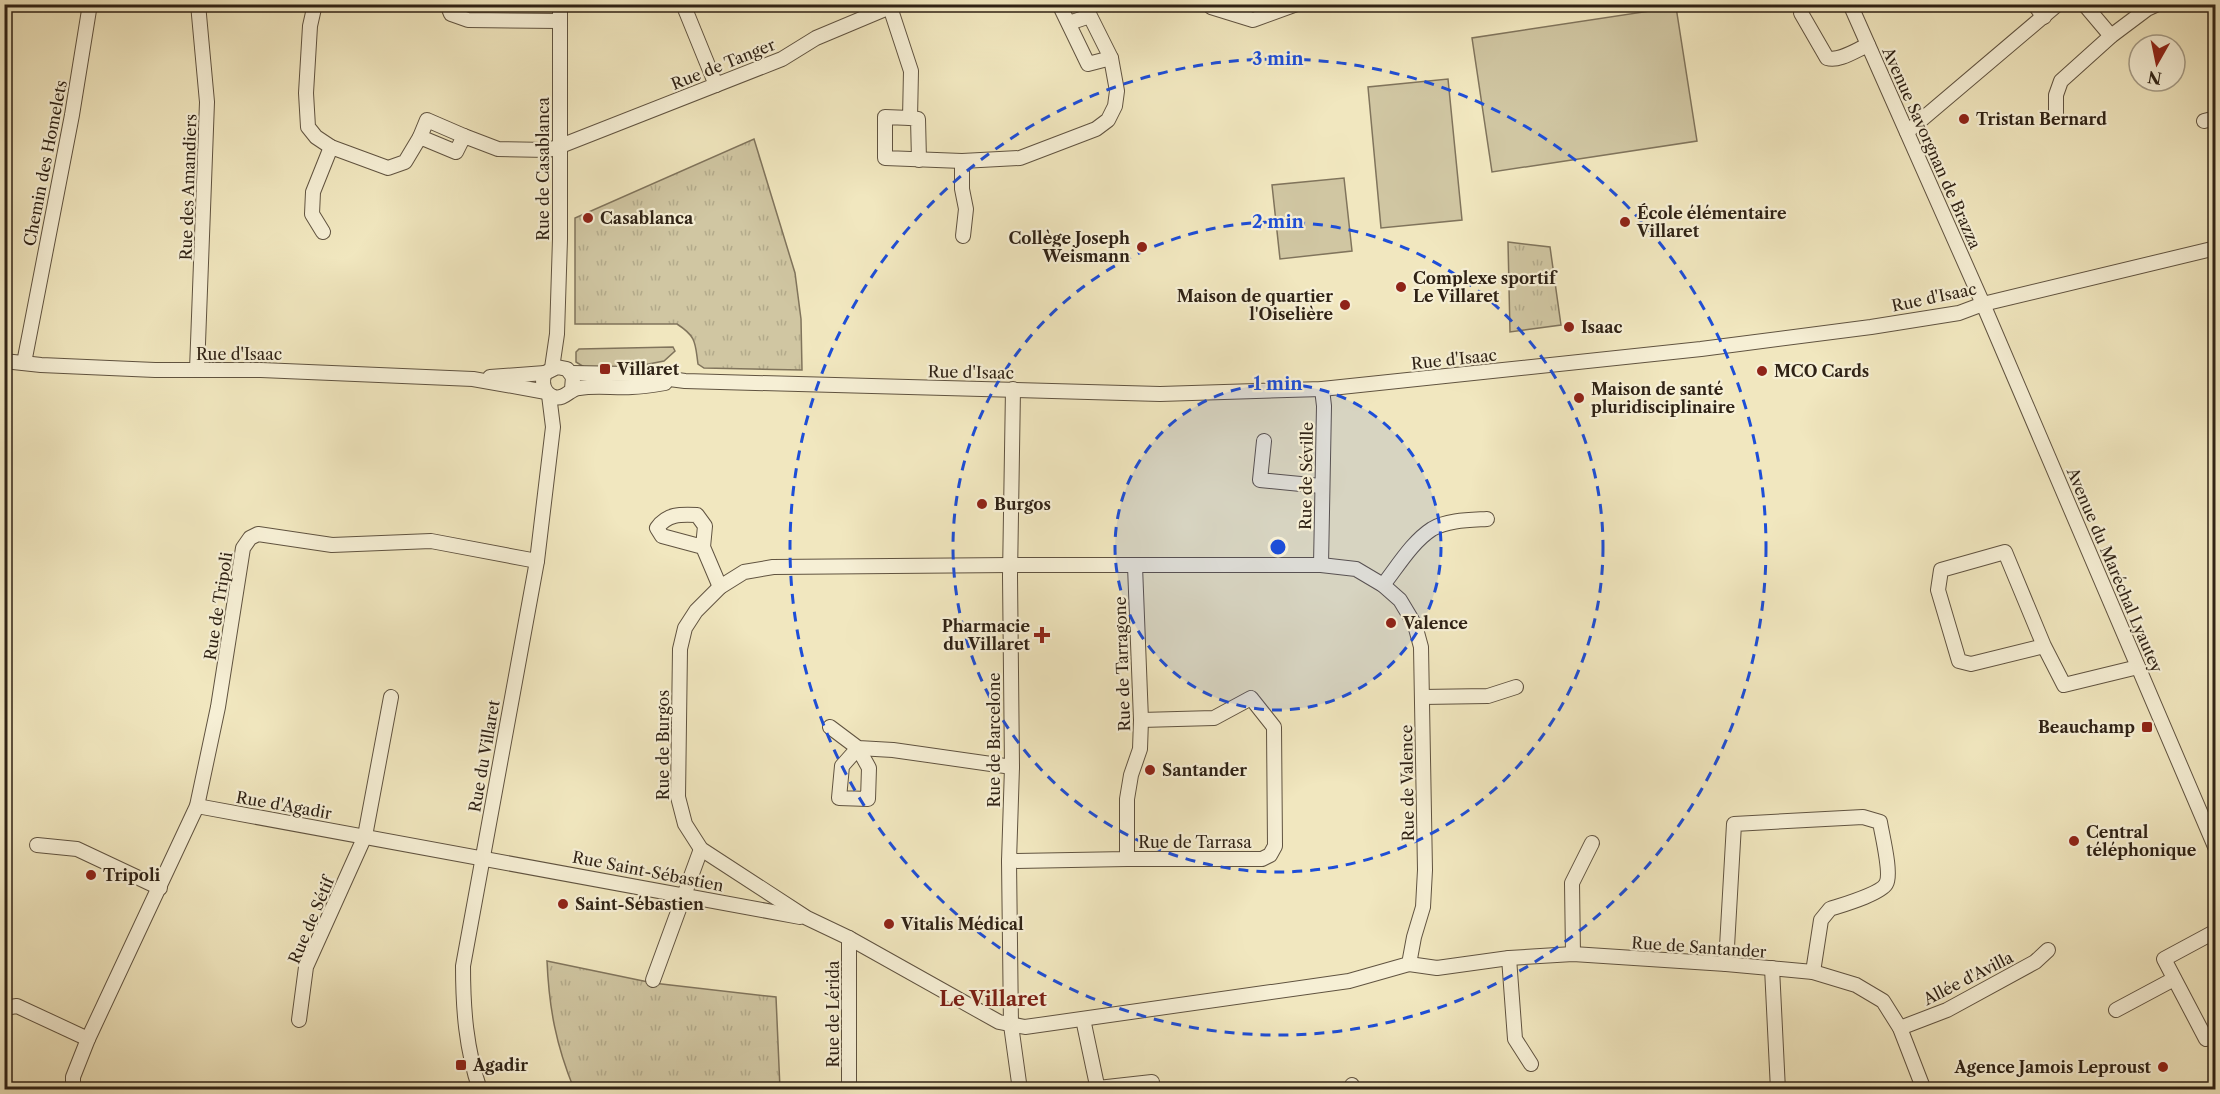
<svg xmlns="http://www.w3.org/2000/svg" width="2220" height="1094" viewBox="0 0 2220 1094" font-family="'Libre Caslon Text',serif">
	<defs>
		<pattern id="park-tufts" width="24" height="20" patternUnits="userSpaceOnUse" patternTransform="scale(1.5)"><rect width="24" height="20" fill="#d0c6a2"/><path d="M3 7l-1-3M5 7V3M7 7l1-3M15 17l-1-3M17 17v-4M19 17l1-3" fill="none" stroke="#b3aa8b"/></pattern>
	</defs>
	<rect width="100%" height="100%" fill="#f1e7bf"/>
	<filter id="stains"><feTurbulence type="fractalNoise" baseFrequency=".00333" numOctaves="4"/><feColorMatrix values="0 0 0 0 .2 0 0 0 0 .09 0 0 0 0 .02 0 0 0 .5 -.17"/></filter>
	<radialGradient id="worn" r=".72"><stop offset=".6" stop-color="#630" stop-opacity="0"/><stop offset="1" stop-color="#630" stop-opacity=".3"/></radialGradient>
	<g fill="#d0c6a2" stroke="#80745c" stroke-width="1.5">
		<path d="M1676,7L1697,141L1492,172L1472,38Z"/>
		<path d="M1448,79L1462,220L1381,228L1368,87Z"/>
		<path d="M1344,178L1352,251L1280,259L1272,185Z"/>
		<path d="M673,347L675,351L664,361L628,368L584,367L576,362V352L579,349Z"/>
	</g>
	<g fill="url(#park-tufts)" stroke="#80745c" stroke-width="1.5">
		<path d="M754,139L795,273L801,319L802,370L704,368L698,364C695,343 697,337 677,324H575V218Z"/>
		<path d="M1508,242L1550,247L1561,325L1510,332Z"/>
		<path d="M547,961L653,983L776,997L780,1089H574C556,1045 549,1008 547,961Z"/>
	</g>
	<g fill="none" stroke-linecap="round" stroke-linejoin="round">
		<defs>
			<g id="minor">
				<path d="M315,4L310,26L306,93L308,127L316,137L331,147L388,168L405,162L420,137L456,152L464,136L498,149L548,150L558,147L782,59L816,38L897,4"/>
				<path d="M447,4L451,14L468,20L559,21"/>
				<path d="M683,4L716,85"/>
				<path d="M889,4L911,71L910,118L885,117V158L962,161L1020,158L1096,129L1108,120L1115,106L1117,91L1111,58L1088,64L1059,4"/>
				<path d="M1210,4L1211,7L1253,20L1297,4"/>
				<path d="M1850,4L1983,304L2216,849"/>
				<path d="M2034,4L2044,17"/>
				<path d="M2084,4L2111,36"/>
				<path d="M1801,13L1827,58C1839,62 1856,50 1868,45"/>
				<path d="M1069,23L1090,16L1111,58"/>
				<path d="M2056,115V95L2061,81L2111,36L2147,9L2158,4"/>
				<path d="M910,118L918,119L919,160"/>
				<path d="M2204,121L2216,118"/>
				<path d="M1907,132L2058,4"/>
				<path d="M420,137L427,120L464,136"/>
				<path d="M962,161V189L966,209L963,236"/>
				<path d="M323,232L312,214L313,192L331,147"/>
				<path d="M4,361L41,365L155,370H261L473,379L546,392"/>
				<path d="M24,363L72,115L90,4"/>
				<path d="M552,368L557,334L560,239V4"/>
				<path d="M197,370L207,102L198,4"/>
				<path d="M571,373L631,374L685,381L1160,394L1322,389L1701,349L1871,327L1959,313L1983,304L2216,248"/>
				<path d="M490,377L545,373"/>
				<path d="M572,389L573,377L567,369L557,367L545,373C541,382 543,393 554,397C565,400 569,389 579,388C596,385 614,388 632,387C643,387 654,385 665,383"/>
				<path d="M1013,389L1010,576L1012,767L1009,861L1011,1025L1020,1090"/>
				<path d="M1264,441L1260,480L1321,486"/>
				<path d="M703,547L662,536L657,528C667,514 680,514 697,515L705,526L703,547L720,587"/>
				<path d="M1011,565H1321L1356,569L1383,585L1400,600L1415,625L1421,647L1425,870L1423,907L1414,937L1409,964L1349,981L1025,1027L999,1022L849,938L807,918L701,849L685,824L678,797L680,649L685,628L696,611L720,587L744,572L773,567Z"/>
				<path d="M1321,565L1324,406L1322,389"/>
				<path d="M1383,585C1398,566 1412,542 1432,529C1447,520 1470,520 1487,519"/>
				<path d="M2044,646L1971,664L1959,661L1938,590L1941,570L2005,552L2044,646L2064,685L2138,667"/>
				<path d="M1422,697L1488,696L1516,687"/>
				<path d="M830,727L858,748L893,750L1012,767"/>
				<path d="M858,748L869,768L868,799L839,798L842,766Z"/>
				<path d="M197,806L800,917"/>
				<path d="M37,845L77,849L160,888"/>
				<path d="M1127,859H1262L1270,855L1275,846L1274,727L1251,698L1214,718L1141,720"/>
				<path d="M1009,861L1127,859V799L1131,775L1140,749L1141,720L1135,566"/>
				<path d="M849,938V1090"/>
				<path d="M1573,954L1572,883L1592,843"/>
				<path d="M1509,958L1515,1039L1531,1064"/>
				<path d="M1409,964L1437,968L1509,958L1573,954L1726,964L1813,972L1856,985L1883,1001L1900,1028L1924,1090"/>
				<path d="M1726,964L1734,824L1863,817L1880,822C1882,835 1892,874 1886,884C1880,894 1842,905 1830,909L1821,920L1813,972"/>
				<path d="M1772,968L1778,1090"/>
				<path d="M653,980L701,849"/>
				<path d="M4,1008L17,1006L88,1039"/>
				<path d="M2116,1010L2174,979"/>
				<path d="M1083,1019L1098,1090"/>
				<path d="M299,1020L306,967L365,836L391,697"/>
				<path d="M1900,1028L1947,1010L2035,962L2048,950"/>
				<path d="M2206,1039L2164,959L2216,931"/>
				<path d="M1352,1085L1355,1090"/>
				<path d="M1098,1088L1152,1082L1153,1090"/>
				<path d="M73,1090V1077L88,1039L197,806L218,707L243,548L250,538L258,534L332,545L431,541L537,561"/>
				<path d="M480,1090C466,1049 463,1009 463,966L537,561L553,427L549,395"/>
			</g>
		</defs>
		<use href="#minor" stroke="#605340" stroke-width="16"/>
		<use href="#minor" stroke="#f6efd5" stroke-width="14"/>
	</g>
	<circle cx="1278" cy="547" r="163" fill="#1d4ed8" fill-opacity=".12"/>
	<g fill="none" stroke="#1d4ed8" stroke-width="3" stroke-dasharray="10 8">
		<circle cx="1278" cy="547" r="163"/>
		<circle cx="1278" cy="547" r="325"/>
		<circle cx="1278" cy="547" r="488"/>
	</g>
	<g fill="#8f2418" stroke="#f6efd5" stroke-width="2">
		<circle cx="1964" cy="119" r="6"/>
		<circle cx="588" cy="218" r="6"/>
		<circle cx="1625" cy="222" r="6"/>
		<circle cx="1142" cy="247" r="6"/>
		<circle cx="1401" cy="287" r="6"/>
		<circle cx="1345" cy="305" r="6"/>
		<circle cx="1569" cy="327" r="6"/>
		<rect x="599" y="363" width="12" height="12" rx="3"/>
		<circle cx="1762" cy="371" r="6"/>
		<circle cx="1579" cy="398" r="6"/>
		<circle cx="982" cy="504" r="6"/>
		<circle cx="1391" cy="623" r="6"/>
		<path d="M1039 626h6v6h6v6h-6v6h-6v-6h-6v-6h6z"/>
		<rect x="2141" y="721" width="12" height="12" rx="3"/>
		<circle cx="1150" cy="770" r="6"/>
		<circle cx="2074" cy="841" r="6"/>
		<circle cx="91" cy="875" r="6"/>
		<circle cx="563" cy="904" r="6"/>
		<circle cx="889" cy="924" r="6"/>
		<rect x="455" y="1059" width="12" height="12" rx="3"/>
		<circle cx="2163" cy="1067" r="6"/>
	</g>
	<g text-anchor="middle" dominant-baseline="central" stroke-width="4.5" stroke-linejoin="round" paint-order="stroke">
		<g font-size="16" fill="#2f2215" stroke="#f6efd5">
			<text transform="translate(723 64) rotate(-22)">Rue de Tanger</text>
			<text transform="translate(1932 148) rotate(66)">Avenue Savorgnan de Brazza</text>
			<text transform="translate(45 163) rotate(-79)">Chemin des Homelets</text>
			<text transform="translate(543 169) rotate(-90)">Rue de Casablanca</text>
			<text transform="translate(188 187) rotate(-88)">Rue des Amandiers</text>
			<text transform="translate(1934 297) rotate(-12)">Rue d'Isaac</text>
			<text x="239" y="354">Rue d'Isaac</text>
			<text transform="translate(1454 359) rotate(-6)">Rue d'Isaac</text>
			<text transform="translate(971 372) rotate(1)">Rue d'Isaac</text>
			<text transform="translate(1306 476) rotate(-89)">Rue de Séville</text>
			<text transform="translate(2115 570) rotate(67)">Avenue du Maréchal Lyautey</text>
			<text transform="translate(218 606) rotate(-81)">Rue de Tripoli</text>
			<text transform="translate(1122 664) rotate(-92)">Rue de Tarragone</text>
			<text transform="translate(994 740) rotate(-90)">Rue de Barcelone</text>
			<text transform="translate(663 745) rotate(-90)">Rue de Burgos</text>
			<text transform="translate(484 756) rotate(-80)">Rue du Villaret</text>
			<text transform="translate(1407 783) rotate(-91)">Rue de Valence</text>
			<text transform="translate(284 805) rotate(10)">Rue d'Agadir</text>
			<text x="1195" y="842">Rue de Tarrasa</text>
			<text transform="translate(648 871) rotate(11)">Rue Saint-Sébastien</text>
			<text transform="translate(311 920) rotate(-67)">Rue de Sétif</text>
			<text transform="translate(1699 947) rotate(4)">Rue de Santander</text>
			<text transform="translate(1968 978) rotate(-27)">Allée d'Avilla</text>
			<text transform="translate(833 1014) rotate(-90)">Rue de Lérida</text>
		</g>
		<g font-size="16" font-weight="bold" fill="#2f2215" stroke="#f6efd5" text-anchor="start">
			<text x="1976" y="119">Tristan Bernard</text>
			<text x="1637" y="213">École élémentaire<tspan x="1637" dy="18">Villaret</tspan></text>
			<text x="600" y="218">Casablanca</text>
			<text x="1130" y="238" text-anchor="end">Collège Joseph<tspan x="1130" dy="18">Weismann</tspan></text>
			<text x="1413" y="278">Complexe sportif<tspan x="1413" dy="18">Le Villaret</tspan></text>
			<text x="1333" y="296" text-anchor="end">Maison de quartier<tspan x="1333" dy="18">l'Oiselière</tspan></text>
			<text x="1581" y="327">Isaac</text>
			<text x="617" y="369">Villaret</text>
			<text x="1774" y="371">MCO Cards</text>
			<text x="1591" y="389">Maison de santé<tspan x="1591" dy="18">pluridisciplinaire</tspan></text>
			<text x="994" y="504">Burgos</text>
			<text x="1403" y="623">Valence</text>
			<text x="1030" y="626" text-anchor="end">Pharmacie<tspan x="1030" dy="18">du Villaret</tspan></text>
			<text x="2135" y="727" text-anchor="end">Beauchamp</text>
			<text x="1162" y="770">Santander</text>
			<text x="2086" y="832">Central<tspan x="2086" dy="18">téléphonique</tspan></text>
			<text x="103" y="875">Tripoli</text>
			<text x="575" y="904">Saint-Sébastien</text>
			<text x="901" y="924">Vitalis Médical</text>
			<text x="473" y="1065">Agadir</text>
			<text x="2151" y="1067" text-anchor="end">Agence Jamois Leproust</text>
		</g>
		<g font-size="20" font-weight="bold" fill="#7a1f14" stroke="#f6efd5">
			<text x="993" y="999">Le Villaret</text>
		</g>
	</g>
	<circle cx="1278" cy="547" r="9" fill="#1d4ed8" stroke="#f6efd5" stroke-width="3"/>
	<g font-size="18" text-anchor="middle" font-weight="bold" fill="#1d4ed8" stroke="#f6efd5" stroke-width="4.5" stroke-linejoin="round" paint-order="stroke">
		<text x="1278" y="65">3 min</text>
		<text x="1278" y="228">2 min</text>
		<text x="1278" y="390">1 min</text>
	</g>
	<rect width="2220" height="1094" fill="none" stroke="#f1e7bf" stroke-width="24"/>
	<rect x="6" y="6" width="2208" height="1082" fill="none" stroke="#2f2215" stroke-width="3"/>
	<rect x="12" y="12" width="2196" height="1070" fill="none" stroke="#2f2215" stroke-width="1.5"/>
	<g transform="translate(2157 63) rotate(189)"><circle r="28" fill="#f6efd5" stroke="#a69d88" stroke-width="1.5"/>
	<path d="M0-4.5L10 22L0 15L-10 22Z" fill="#8f2418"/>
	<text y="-9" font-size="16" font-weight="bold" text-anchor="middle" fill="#2f2215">N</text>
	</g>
	<rect width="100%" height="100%" filter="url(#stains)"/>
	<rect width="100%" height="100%" fill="url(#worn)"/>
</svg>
